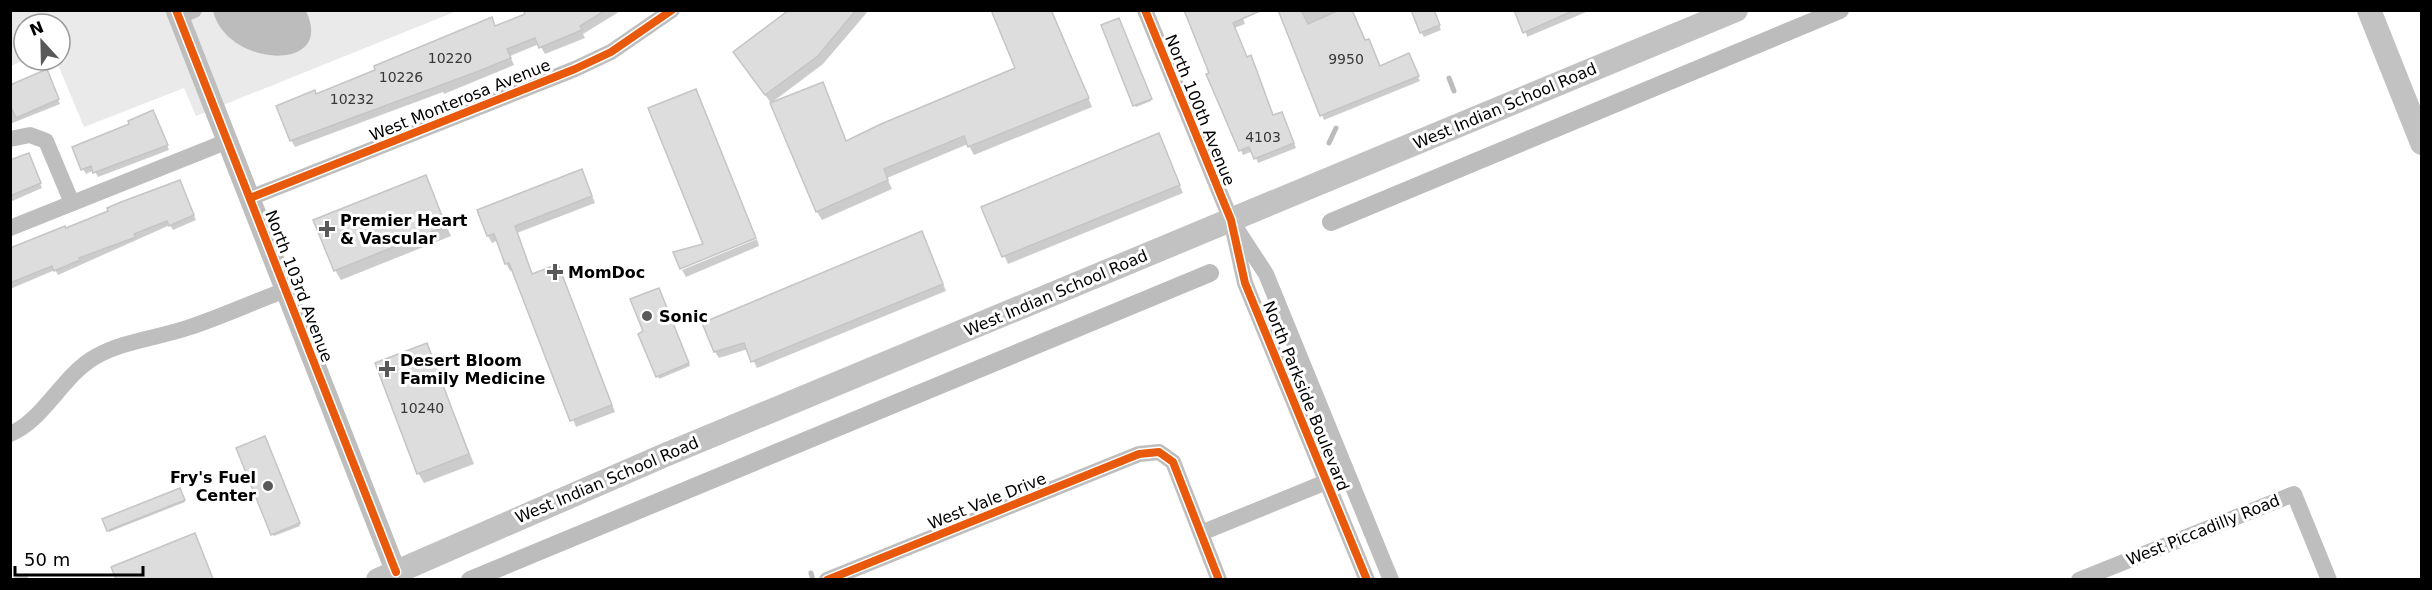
<svg xmlns="http://www.w3.org/2000/svg" width="2432" height="590" viewBox="0 0 2432 590" font-family="'DejaVu Sans',sans-serif">
	<rect width="100%" height="100%" fill="#fff"/>
	<path fill="#eaeaea" d="M11,11H457L196,116L184,88L84,127L56,60H60V24H24V60L11,66Z"/>
	<path fill="#bcbcbc" d="M213,11H306C336,73 227,68 213,11Z"/>
	<g fill="#0003">
		<path d="M525,10H622L583,34L585,38L545,54L539,44L510,56L514,65L444,94L443,92L295,147L291,140L316,95L491,19L496,27L527,15Z"/>
		<path d="M791,10H869L823,64L771,103L740,61Z"/>
		<path d="M993,10H1052L1092,107L974,155L968,144L887,178L892,189L822,220L817,212L827,92L847,142L1017,69Z"/>
		<path d="M1182,10H1240L1245,24L1234,28L1273,117L1284,118L1296,148L1258,163L1253,151L1243,155L1190,21Z"/>
		<path d="M1279,10H1352L1365,42L1380,67L1411,60L1420,81L1324,120Z"/>
		<path d="M1433,10L1441,30L1424,37L1421,32Z"/>
		<path d="M1521,10H1591L1527,37Z"/>
		<path d="M1118,19L1151,101L1136,107L1102,26Z"/>
		<path d="M49,75L60,104L10,124V85Z"/>
		<path d="M156,117L169,150L98,177L94,170L86,174L83,169Z"/>
		<path d="M1158,134L1183,193L1008,264L983,207Z"/>
		<path d="M31,160L42,188L10,202V162Z"/>
		<path d="M425,177L451,236L341,280L335,270Z"/>
		<path d="M585,178L595,203L517,233L533,275L561,273L615,412L576,427L513,269L510,271L506,263L498,240L492,243L488,236Z"/>
		<path d="M179,182L196,220L173,230L170,225L58,275L55,270L10,289V250Z"/>
		<path d="M757,239L759,246L686,277L682,270Z"/>
		<path d="M925,240L946,291L757,368L748,349L719,358L715,352Z"/>
		<path d="M660,292L690,366L659,379L645,332Z"/>
		<path d="M427,345L474,464L424,483L418,473Z"/>
		<path d="M266,440L300,526L274,536L272,534Z"/>
		<path d="M179,490L185,502L109,532L104,520Z"/>
		<path d="M200,545L214,580H118L113,568Z"/>
		<path d="M26,573L29,580H10V579Z"/>
	</g>
	<g fill="none" stroke-linecap="round" stroke-linejoin="round">
		<g stroke="#bcbcbc" stroke-width="5">
			<path d="M1449,78L1454,91"/>
			<path d="M1329,143L1336,128"/>
			<path d="M811,573L813,580"/>
		</g>
		<g stroke="#bcbcbc" stroke-width="18">
			<path d="M1331,222L1840,10"/>
			<path d="M470,580L1210,273"/>
		</g>
	</g>
	<g fill="#ddd" stroke="#c5c5c5" stroke-width="1.5">
		<path d="M523,10H606L580,26L582,30L539,48L535,38L507,49L511,58L479,71L290,141L276,106L315,90L316,94L375,70L374,66L492,17L495,26L525,14Z"/>
		<path d="M789,10H856L818,56L765,95L733,52Z"/>
		<path d="M991,10H1051L1089,98L968,147L964,136L884,169L888,180L816,212L770,103L823,82L846,141L881,124L1015,68Z"/>
		<path d="M1184,10H1262L1233,23L1247,57L1251,55L1273,115L1282,112L1294,143L1254,159L1249,147L1239,151L1206,74L1209,73Z"/>
		<path d="M1278,10H1301L1308,24L1339,10H1352L1365,40L1369,39L1380,66L1409,53L1419,76L1320,116Z"/>
		<path d="M1411,10H1434L1440,25L1420,33Z"/>
		<path d="M1514,10H1575L1523,33Z"/>
		<path d="M1119,18L1152,99L1133,106L1101,25Z"/>
		<path d="M47,69L59,99L16,118L10,105V85Z"/>
		<path d="M696,89L756,238L680,269L673,252L703,244L648,108Z"/>
		<path d="M153,110L168,145L93,173L91,166L81,170L72,147L129,124L128,121Z"/>
		<path d="M1159,133L1180,185L1002,257L981,207Z"/>
		<path d="M29,153L41,183L10,196V160Z"/>
		<path d="M582,169L592,196L515,226L532,274L558,264L612,405L570,421L509,263L505,264L494,234L487,236L477,210Z"/>
		<path d="M426,175L446,226L334,271L313,220Z"/>
		<path d="M180,180L194,215L169,226L167,221L134,234L136,237L79,258L80,260L54,271L52,266L10,283V248L65,226L66,228L108,211L107,208L121,202Z"/>
		<path d="M922,231L943,284L751,362L744,343L714,352L702,323Z"/>
		<path d="M659,288L689,363L656,377L638,334L643,331L630,299Z"/>
		<path d="M427,343L469,454L417,474L375,363Z"/>
		<path d="M265,436L300,523L271,535L236,448Z"/>
		<path d="M180,488L185,500L107,531L102,519Z"/>
		<path d="M195,533L213,579H116L111,567Z"/>
	</g>
	<g fill="none" stroke-linecap="round" stroke-linejoin="round">
		<g stroke="#bebebe" stroke-width="16">
			<path d="M1145,10L1231,220L1245,283L1367,580"/>
			<path d="M178,17L194,10"/>
			<path d="M10,139L30,135L46,141L72,203"/>
			<path d="M250,198L575,69L611,52L672,10"/>
			<path d="M10,228L228,141"/>
			<path d="M1238,231L1266,274L1391,580"/>
			<path d="M10,434C43,421 63,375 95,357C123,341 157,338 187,328C221,317 253,302 286,290"/>
			<path d="M1201,533L1336,478"/>
			<path d="M827,580L1139,454L1159,452L1173,462L1219,580"/>
			<path d="M2079,580L2294,494L2329,580"/>
		</g>
		<path stroke="#bebebe" stroke-width="21" d="M176,10L396,572"/>
		<g stroke="#c2c2c2" stroke-width="24">
			<path d="M2369,10L2422,143"/>
			<path d="M378,580L665,455L1736,10"/>
		</g>
		<defs>
			<g id="cycleway">
				<path d="M176,10L396,572"/>
				<path d="M1145,10L1231,220L1245,283L1367,580"/>
				<path d="M250,198L575,69L611,52L672,10"/>
				<path d="M827,580L1139,454L1159,452L1173,462L1219,580"/>
			</g>
		</defs>
		<use href="#cycleway" stroke="#fff" stroke-width="11"/>
		<use href="#cycleway" stroke="#e8590c" stroke-width="8"/>
	</g>
	<g fill="#595959" stroke="#fff" stroke-width="2">
		<path d="M324 220h6v6h6v6h-6v6h-6v-6h-6v-6h6z"/>
		<path d="M552 263h6v6h6v6h-6v6h-6v-6h-6v-6h6z"/>
		<circle cx="647" cy="316" r="6"/>
		<path d="M384 360h6v6h6v6h-6v6h-6v-6h-6v-6h6z"/>
		<circle cx="268" cy="486" r="6"/>
	</g>
	<g text-anchor="middle" dominant-baseline="central" stroke-width="6" stroke-linejoin="round" paint-order="stroke">
		<g font-size="14" fill="#373737">
			<text x="450" y="58">10220</text>
			<text x="1346" y="59">9950</text>
			<text x="401" y="77">10226</text>
			<text x="352" y="99">10232</text>
			<text x="1263" y="137">4103</text>
			<text x="422" y="408">10240</text>
		</g>
		<g font-size="16" fill="#000" stroke="#fff">
			<text transform="translate(460 100) rotate(-22)">West Monterosa Avenue</text>
			<text transform="translate(1505 106) rotate(-23)">West Indian School Road</text>
			<text transform="translate(1200 110) rotate(68)">North 100th Avenue</text>
			<text transform="translate(299 286) rotate(69)">North 103rd Avenue</text>
			<text transform="translate(1056 293) rotate(-23)">West Indian School Road</text>
			<text transform="translate(1306 396) rotate(68)">North Parkside Boulevard</text>
			<text transform="translate(607 480) rotate(-23)">West Indian School Road</text>
			<text transform="translate(987 501) rotate(-22)">West Vale Drive</text>
			<text transform="translate(2203 530) rotate(-22)">West Piccadilly Road</text>
		</g>
		<g font-size="16" font-weight="bold" fill="#000" stroke="#fff" text-anchor="start">
			<text x="340" y="220">Premier Heart<tspan x="340" dy="18">&amp; Vascular</tspan></text>
			<text x="568" y="272">MomDoc</text>
			<text x="659" y="316">Sonic</text>
			<text x="400" y="360">Desert Bloom<tspan x="400" dy="18">Family Medicine</tspan></text>
			<text x="256" y="477" text-anchor="end">Fry's Fuel<tspan x="256" dy="18">Center</tspan></text>
		</g>
	</g>
	<rect width="2432" height="590" fill="none" stroke="#000000" stroke-width="24"/>
	<g transform="translate(42 42) rotate(338)"><circle r="28" fill="#ffffff" stroke="#999999" stroke-width="1.5"/>
	<path d="M0-4.5L10 22L0 15L-10 22Z" fill="#595959"/>
	<text y="-9" font-size="16" font-weight="bold" text-anchor="middle" fill="#000000">N</text>
	</g>
	<path d="M15 566v9h128v-9" fill="none" stroke="#000000" stroke-width="3"/>
	<text x="24" y="566" font-size="18" fill="#000000" stroke="#ffffff" stroke-width="4.5" paint-order="stroke">50 m</text>
</svg>
